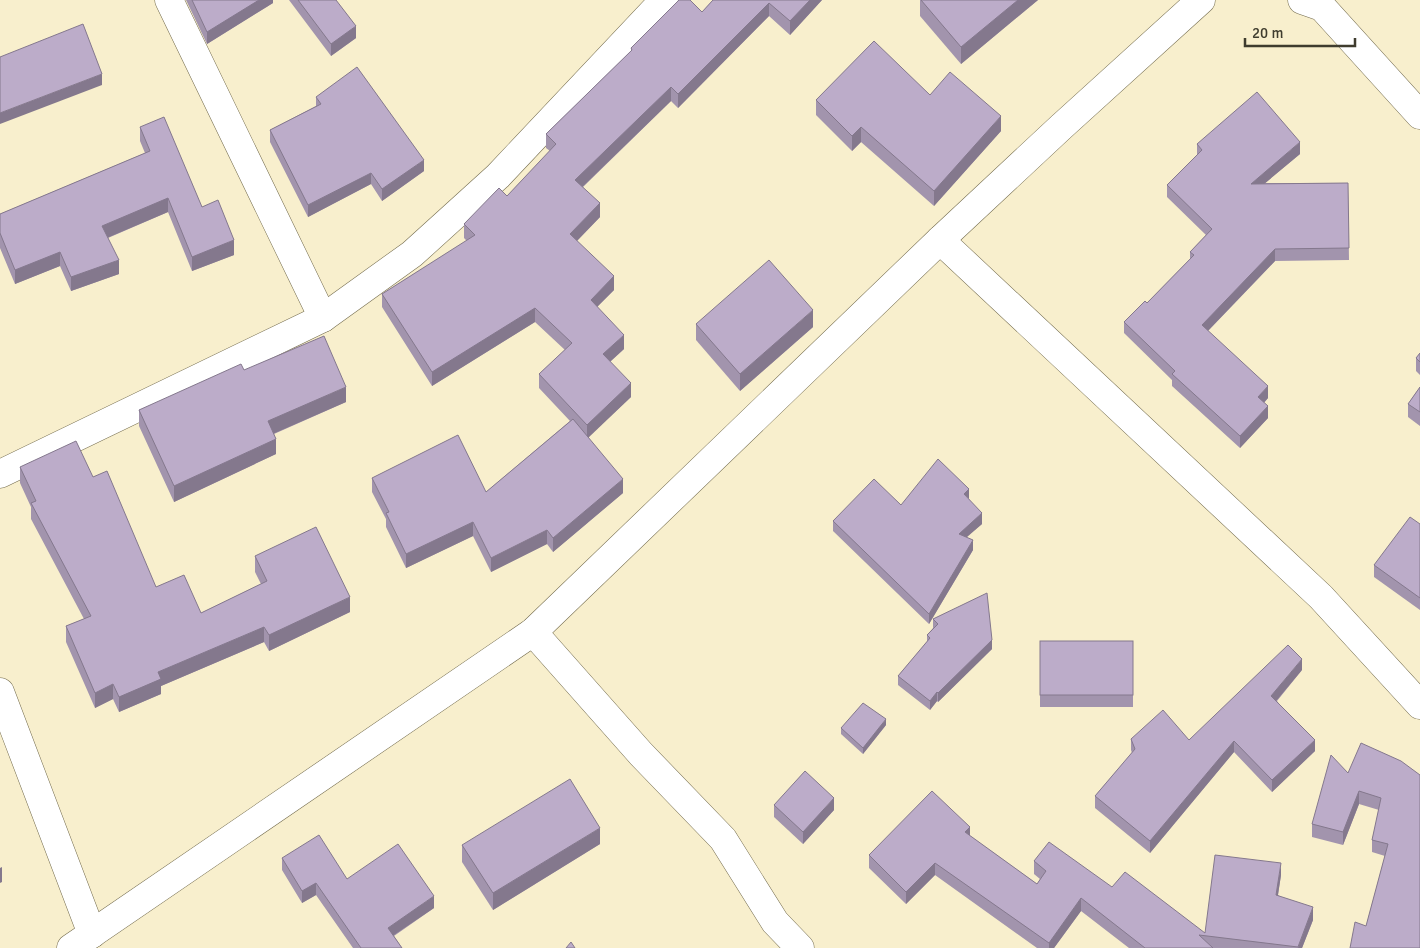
<svg xmlns="http://www.w3.org/2000/svg" width="1420" height="948" viewBox="0 0 1420 948" font-family="Signika,sans-serif">
	<rect width="100%" height="100%" fill="#f8efcd"/>
	<g fill="none" stroke-linecap="round" stroke-linejoin="round">
		<defs>
			<g id="minor">
				<path d="M169,0L323,318"/>
				<path d="M1302,0L1322,7L1420,115"/>
				<path d="M940,240L1321,597L1420,705"/>
				<path d="M0,474L323,318L412,254L498,176L664,0"/>
				<path d="M533,632L641,754L723,839L775,922L800,948"/>
				<path d="M0,692L92,934"/>
				<path d="M71,948L533,632L940,240L1061,127L1201,0"/>
			</g>
		</defs>
		<use href="#minor" stroke="#736b4d" stroke-width="29"/>
		<use href="#minor" stroke="#fff" stroke-width="28"/>
	</g>
	<g fill="#a294ad">
		<path d="M186,0H273V3L207,44Z"/>
		<path d="M289,0H336L356,38L331,56Z"/>
		<path d="M713,0H822L790,35L769,16L678,108L671,101L583,187L600,217L577,241L614,290L597,307L624,349L610,362L631,397L588,437L623,493L553,552L547,544L491,572L473,536L406,568L386,527V519L372,492V478L486,492L570,421L539,388V374L565,350L535,322L432,386L382,307V294L467,241L464,238V224L507,196L550,151L546,148V134L631,51V48L702,12Z"/>
		<path d="M920,0H1038L961,64L920,16Z"/>
		<path d="M930,95L1001,131L934,206L861,142L852,151L816,115V100Z"/>
		<path d="M316,97L424,171L382,201L371,184L308,217L270,142V130L316,106Z"/>
		<path d="M140,127L202,207L234,255L192,271L168,212L108,238L119,274L71,291L60,266L15,284L0,248V214L145,153L140,141Z"/>
		<path d="M1197,144L1300,154L1265,183H1348L1349,260L1275,261L1208,331L1268,398L1264,403L1268,418L1240,448L1172,386V380L1124,333V322L1147,303L1190,259V252L1206,235L1167,197V185L1197,155Z"/>
		<path d="M696,324L813,327L740,391L696,340Z"/>
		<path d="M1420,353V375L1416,371V358Z"/>
		<path d="M244,370L346,402L274,434L276,454L174,502L139,426V410Z"/>
		<path d="M1420,387V426L1408,417V404Z"/>
		<path d="M20,467L93,477L156,587L201,613L261,584L255,572V556L350,612L269,651L264,642L161,686V694L119,712L113,699L95,708L66,642V626L84,619L31,519V507L20,483Z"/>
		<path d="M969,499L982,524L966,537L973,550L929,624L833,531V521L901,505Z"/>
		<path d="M1420,524V610L1374,577V565Z"/>
		<path d="M933,619L992,649L938,702L937,701L930,710L898,685V676L927,642V635L933,628Z"/>
		<rect x="1040" y="641" width="93" height="66"/>
		<path d="M1302,670L1277,701L1315,751L1272,792L1234,752L1150,853L1095,808V796L1132,753L1131,750V739L1189,740Z"/>
		<path d="M886,725L863,754L841,734V728Z"/>
		<path d="M1348,773L1420,775L1366,926L1385,856L1372,852V840L1379,810L1359,804L1343,845L1312,837V824Z"/>
		<path d="M774,805L834,810L803,844L774,817Z"/>
		<path d="M970,836L1037,884L1040,879L1034,874V861L1112,887L1205,933L1281,875L1278,895L1313,920L1302,948H1129L1081,911L1054,948H1037L935,875L906,904L869,868V855Z"/>
		<path d="M600,844L493,910L462,862V845Z"/>
		<path d="M282,858L347,879L434,908L394,936L402,948H353L316,895L302,903L282,870Z"/>
	</g>
	<g fill="#84788d">
		<path d="M259,0H273V3L207,44V32Z"/>
		<path d="M810,0H822L790,35V21Z"/>
		<path d="M1018,0H1038L961,64V47Z"/>
		<path d="M769,3V16L678,108V94Z"/>
		<path d="M356,26V38L331,56V44Z"/>
		<path d="M102,74V85L0,124V113Z"/>
		<path d="M671,87V101L575,194V180Z"/>
		<path d="M1001,116V131L934,206V191Z"/>
		<path d="M861,127V142L852,151V136Z"/>
		<path d="M1300,142V154L1251,195V184Z"/>
		<path d="M424,160V171L382,201V189Z"/>
		<path d="M371,173V184L308,217V205Z"/>
		<path d="M168,198V212L102,240V226Z"/>
		<path d="M600,203V217L570,248V234Z"/>
		<path d="M234,240V255L192,271V257Z"/>
		<path d="M1275,249V261L1202,337V325Z"/>
		<path d="M60,252V266L15,284V270Z"/>
		<path d="M119,260V274L71,291V277Z"/>
		<path d="M614,276V290L591,313V300Z"/>
		<path d="M535,308V322L432,386V372Z"/>
		<path d="M813,310V327L740,391V374Z"/>
		<path d="M624,335V349L603,368V354Z"/>
		<path d="M631,383V397L587,439V425Z"/>
		<path d="M1268,386V398L1258,409V397Z"/>
		<path d="M346,387V402L268,436V421Z"/>
		<path d="M1268,406V418L1240,448V436Z"/>
		<path d="M276,439V454L174,502V486Z"/>
		<path d="M623,479V493L553,552V538Z"/>
		<path d="M969,489V499L964,494Z"/>
		<path d="M982,513V524L959,544V534Z"/>
		<path d="M473,522V536L406,568V554Z"/>
		<path d="M547,530V544L491,572V558Z"/>
		<path d="M973,540V550L929,624V614Z"/>
		<path d="M350,597V612L269,651V635Z"/>
		<path d="M264,627V642L161,686V694L119,712V697L158,672Z"/>
		<path d="M992,640V649L938,702V693Z"/>
		<path d="M1302,659V670L1271,707V696Z"/>
		<path d="M113,684V699L95,708V693Z"/>
		<path d="M937,692V701L930,710V701Z"/>
		<path d="M886,719V725L863,754V748Z"/>
		<path d="M1315,740V751L1272,792V780Z"/>
		<path d="M1234,741V752L1150,853V841Z"/>
		<path d="M1359,791V804L1343,845V832Z"/>
		<path d="M834,798V810L803,844V832Z"/>
		<path d="M970,827V840L965,832Z"/>
		<path d="M600,828V844L493,910V893Z"/>
		<path d="M935,863V875L906,904V892Z"/>
		<path d="M1281,863V875L1276,907V895Z"/>
		<path d="M2,867V882L0,883V868Z"/>
		<path d="M316,883V895L302,903V891Z"/>
		<path d="M434,896V908L388,939V928Z"/>
		<path d="M1081,898V911L1054,948H1049V943Z"/>
		<path d="M1313,907V920L1302,948H1298Z"/>
	</g>
	<g fill="#bcacc9" stroke="#84788d">
		<path d="M192,0H259L207,32Z"/>
		<path d="M298,0H336L356,26L331,44Z"/>
		<path d="M679,0H690L702,12L713,0H810L790,21L769,3L678,94L671,87L575,180L600,203L570,234L614,276L591,300L624,335L603,354L631,383L587,425L539,374L572,343L535,308L432,372L382,294L475,235L464,224L499,188L507,196L556,144L546,134L632,50L631,48Z"/>
		<path d="M921,0H1018L961,47Z"/>
		<path d="M83,24L102,74L0,113V57Z"/>
		<path d="M874,41L930,95L950,72L1001,116L934,191L861,127L852,136L816,100Z"/>
		<path d="M357,67L424,160L382,189L371,173L308,205L270,130L321,104L316,97Z"/>
		<path d="M1257,92L1300,142L1251,184L1348,183L1349,248L1275,249L1202,325L1268,386L1258,397L1268,406L1240,436L1172,374L1175,371L1124,322L1145,301L1147,303L1194,255L1190,252L1212,229L1167,185L1202,150L1197,144Z"/>
		<path d="M164,117L202,207L218,200L234,240L192,257L168,198L102,226L119,260L71,277L60,252L15,270L0,233V214L150,151L140,127Z"/>
		<path d="M769,260L813,310L740,374L696,324Z"/>
		<path d="M324,336L346,387L268,421L276,439L174,486L139,410L241,364L244,370Z"/>
		<path d="M1420,353V362L1416,358Z"/>
		<path d="M1420,387V412L1408,404Z"/>
		<path d="M573,419L623,479L553,538L547,530L491,558L473,522L406,554L386,513L389,512L372,478L458,435L486,492Z"/>
		<path d="M76,441L93,477L107,471L156,587L184,575L201,613L267,581L255,556L316,527L350,597L269,635L264,627L158,672L161,679L119,697L113,684L95,693L66,626L91,616L31,503L36,501L20,467Z"/>
		<path d="M938,459L969,489L964,494L982,513L959,534L973,540L929,614L833,521L874,479L901,505Z"/>
		<path d="M1410,517L1420,524V598L1374,565Z"/>
		<path d="M987,593L992,640L938,693L937,692L930,701L898,676L930,638L927,635L938,624L933,619Z"/>
		<rect x="1040" y="641" width="93" height="54"/>
		<path d="M1288,645L1302,659L1271,696L1315,740L1272,780L1234,741L1150,841L1095,796L1135,749L1131,739L1163,710L1189,740Z"/>
		<path d="M863,703L886,719L863,748L841,728Z"/>
		<path d="M1361,743L1401,761L1420,775V948H1350L1355,922L1366,926L1388,844L1372,840L1381,798L1359,791L1343,832L1312,824L1331,755L1348,773Z"/>
		<path d="M805,771L834,798L803,832L774,805Z"/>
		<path d="M570,779L600,828L493,893L462,845Z"/>
		<path d="M932,791L970,827L965,832L1037,884L1046,871L1034,861L1049,842L1112,887L1125,872L1205,933L1215,855L1281,863L1276,895L1313,907L1298,947L1199,935L1213,948H1145L1081,898L1049,943L935,863L906,892L869,855Z"/>
		<path d="M319,835L347,879L398,844L434,896L388,928L402,948H361L316,883L302,891L282,858Z"/>
		<path d="M571,942L575,948H566Z"/>
	</g>
	<path d="M1245 38v8h110v-8" fill="none" stroke="#3f3c2e" stroke-width="2.5"/>
	<text x="1252" y="38" font-size="15" fill="#3f3c2e" stroke="#f8efcd" stroke-width="4" paint-order="stroke">20 m</text>
</svg>
